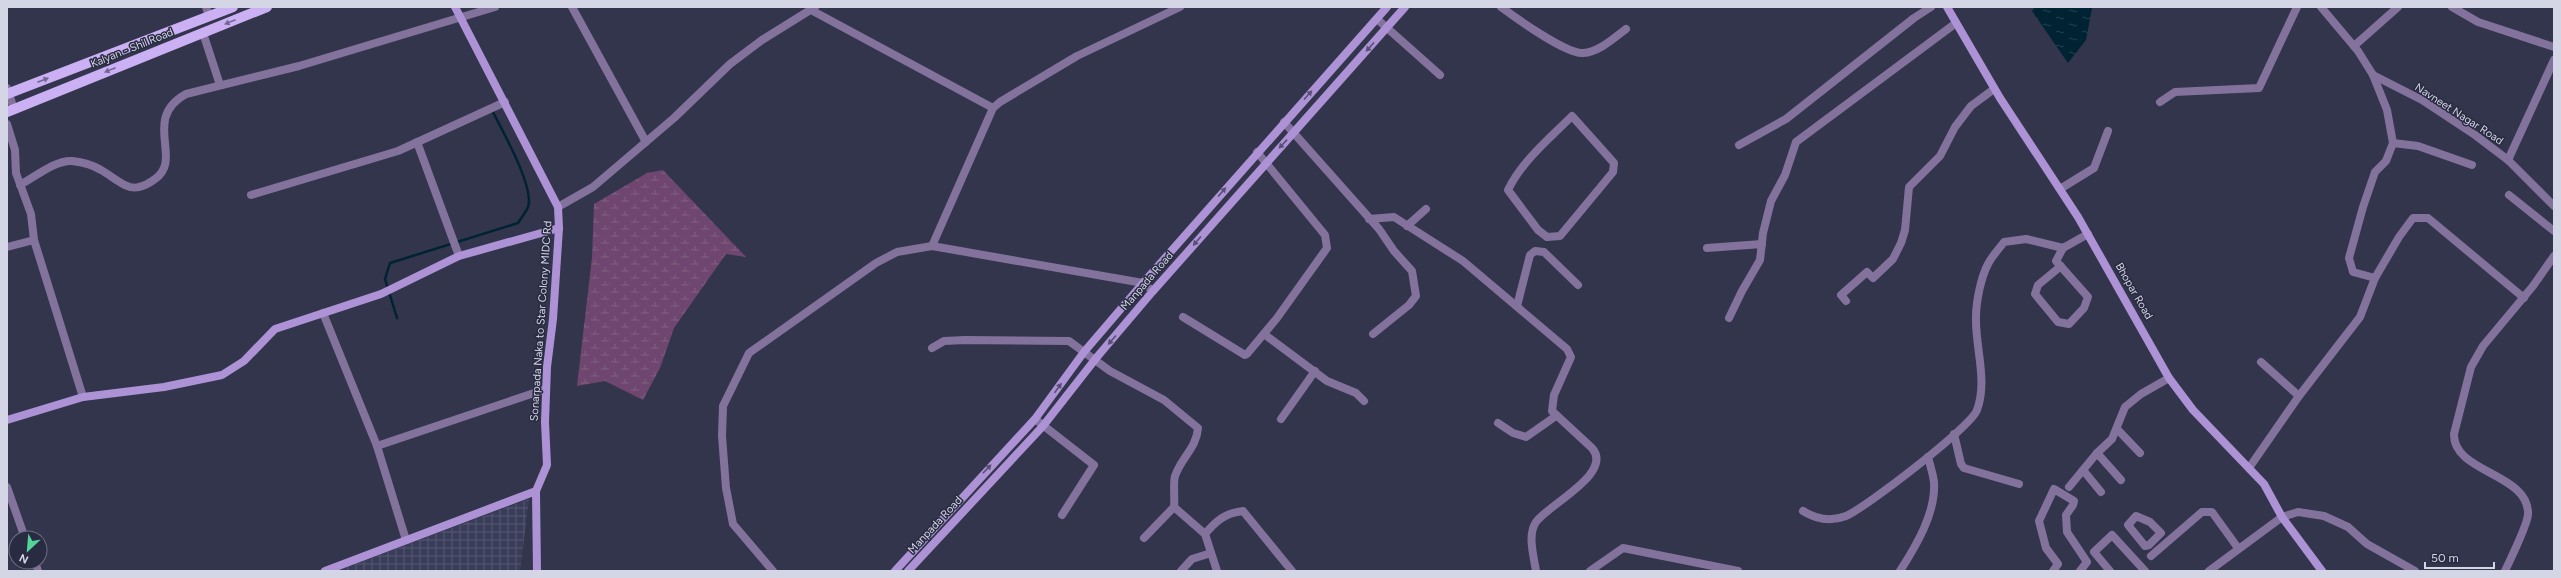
<svg xmlns="http://www.w3.org/2000/svg" width="2561" height="578" viewBox="0 0 2561 578" font-family="Figtree,sans-serif">
	<defs>
		<pattern id="industrial-grid" width="8" height="8" patternUnits="userSpaceOnUse"><rect width="8" height="8" fill="#393d5a"/><path d="M0 4h8M4 0v8" fill="none" stroke="#555872"/></pattern>
		<pattern id="wetland-marsh" width="20" height="14" patternUnits="userSpaceOnUse"><rect width="20" height="14" fill="#6e466f"/><path d="M1 5h8M5 5V1M11 12h8M15 12V8" fill="none" stroke="#826083"/></pattern>
		<pattern id="water-ripples" width="26" height="14" patternUnits="userSpaceOnUse"><rect width="26" height="14" fill="#002333"/><path d="M2 4q2-2 4 0t4 0M15 11q2-2 4 0t4 0" fill="none" stroke="#244250"/></pattern>
	</defs>
	<rect width="100%" height="100%" fill="#32354c"/>
	<path fill="url(#industrial-grid)" d="M529,499L520,571H337Z"/>
	<path fill="url(#wetland-marsh)" d="M663,170L746,257L726,254L674,328L660,368L643,400L605,381L577,386L592,257L594,204L647,173Z"/>
	<path fill="url(#water-ripples)" d="M2035,7L2092,8L2086,40L2068,63L2032,11Z"/>
	<g fill="none" stroke-linecap="round" stroke-linejoin="round">
		<path stroke="#002333" stroke-width="2.5" d="M397,318L385,279L390,263L518,223C521,218 526,212 528,207C535,188 502,130 493,112"/>
		<g stroke="#83739c" stroke-width="8">
			<path d="M206,7L209,16"/>
			<path d="M572,7L646,142"/>
			<path d="M1501,7C1516,18 1566,54 1583,53C1599,52 1614,38 1626,29"/>
			<path d="M2321,7L2358,51L2373,75L2422,100L2475,135L2508,160L2554,206"/>
			<path d="M2452,7L2478,22L2554,47"/>
			<path d="M811,10L993,108L932,246"/>
			<path d="M1377,19L1440,75"/>
			<path d="M203,33L220,85"/>
			<path d="M2354,46L2398,7"/>
			<path d="M2373,75L2387,110L2393,143L2386,161L2375,172L2363,207L2349,258L2353,272L2375,278L2399,237L2413,218H2428L2524,298"/>
			<path d="M7,88L14,109"/>
			<path d="M2160,102L2175,92L2259,88L2297,7"/>
			<path d="M993,108L1000,102L1077,56L1180,7"/>
			<path d="M1572,116L1614,163L1613,172L1560,236L1547,237L1538,230L1508,190C1522,161 1550,138 1572,116Z"/>
			<path d="M1284,122L1379,229L1394,251L1412,271L1416,296L1409,305L1373,334"/>
			<path d="M7,124L15,150L16,173L31,214L34,240L83,397"/>
			<path d="M417,142L459,256"/>
			<path d="M2393,143L2418,146L2472,165"/>
			<path d="M1739,145L1786,119L1914,18L1931,7"/>
			<path d="M2508,160L2554,60"/>
			<path d="M20,185C35,177 55,160 72,161C82,162 93,165 101,170C111,175 127,191 139,187C144,186 151,182 155,179C184,159 141,119 186,94L299,66L495,7"/>
			<path d="M2060,189L2094,168L2108,131"/>
			<path d="M251,195L398,151L505,102"/>
			<path d="M2509,195L2554,231"/>
			<path d="M558,207L593,187L674,118L730,64L762,40L815,7"/>
			<path d="M1369,219L1394,217L1463,261L1567,349L1571,357L1554,395L1552,411L1592,448C1614,473 1549,504 1536,522C1527,535 1534,557 1536,571"/>
			<path d="M1407,226L1426,209"/>
			<path d="M7,247L34,240"/>
			<path d="M1707,248L1762,244"/>
			<path d="M2061,266L2038,285L2035,294L2058,322L2069,324L2084,308L2088,297L2056,261L2063,248"/>
			<path d="M1846,301L1841,295L1867,272L1873,278L1893,259L1901,243L1905,230L1909,187L1940,156L1955,127L1971,106L1994,89"/>
			<path d="M1517,306L1530,255L1535,251L1544,252L1578,285"/>
			<path d="M323,313L377,446"/>
			<path d="M1183,317L1245,355L1247,354L1277,318L1327,248L1325,235L1257,152"/>
			<path d="M1729,318L1742,291L1760,260L1763,233L1771,201L1785,175L1796,142L1956,23"/>
			<path d="M1264,334L1327,381L1356,393L1364,401"/>
			<path d="M932,348L944,341L965,340L1069,341L1110,371L1164,400L1198,428C1197,447 1181,458 1175,476C1173,482 1175,499 1174,507L1205,534L1217,571"/>
			<path d="M2261,362L2299,396"/>
			<path d="M1035,419L1094,465L1062,515"/>
			<path d="M1281,419L1315,371"/>
			<path d="M1498,423L1513,433L1526,437L1556,416"/>
			<path d="M2117,429L2140,453"/>
			<path d="M1954,434L1961,464L1964,468L2019,484"/>
			<path d="M2097,453L2121,480"/>
			<path d="M2249,468L2299,396L2360,317L2375,278"/>
			<path d="M2083,470L2101,492"/>
			<path d="M7,487L25,538"/>
			<path d="M2069,487L2097,453L2112,439L2125,407L2141,394L2169,378"/>
			<path d="M1803,511C1816,519 1831,522 1846,516C1865,508 1971,427 1977,410C1988,380 1975,347 1976,317C1976,302 1981,277 1988,264C1992,256 1999,249 2004,242L2026,239L2063,248L2088,234"/>
			<path d="M2136,516L2150,522L2161,533L2149,545L2145,546L2128,525Z"/>
			<path d="M1205,534C1216,521 1225,513 1243,511L1292,571"/>
			<path d="M1144,538L1174,507"/>
			<path d="M406,540L377,446L546,389"/>
			<path d="M2151,556L2202,512H2212L2238,548"/>
			<path d="M35,562L38,571"/>
			<path d="M773,571L733,524L726,488L722,436L723,406L749,353L876,263L897,252L932,246L1143,283L1153,291"/>
			<path d="M1181,571L1192,559L1211,553"/>
			<path d="M1590,571L1623,548L1738,571"/>
			<path d="M1900,571C1916,546 1936,513 1934,482C1933,474 1930,465 1928,457"/>
			<path d="M2053,571L2058,564L2046,548L2039,521L2054,489L2074,501L2073,505L2066,515L2067,532L2087,562L2080,571"/>
			<path d="M2110,571L2094,552L2112,535L2145,571"/>
			<path d="M2209,571L2282,517L2298,512L2324,516L2348,527L2367,544L2415,571"/>
			<path d="M2505,571C2510,560 2528,524 2528,514C2529,473 2453,473 2454,434L2471,367L2483,346L2533,286L2554,256"/>
		</g>
		<g stroke="#ad93d5" stroke-width="8">
			<path d="M455,7L558,207L559,228L553,319L547,367L545,422L547,465L536,491L537,571"/>
			<path d="M1947,7L2000,98L2078,217L2169,378L2193,410L2264,484L2282,517L2322,571"/>
			<path d="M7,420L83,397L164,387L222,375L244,361L275,329L381,294L459,256L559,228"/>
			<path d="M325,571L536,491"/>
			<path d="M895,571L1035,419L1084,352L1143,283L1387,7"/>
			<path d="M908,571L1043,426L1097,357L1153,291L1405,7"/>
		</g>
		<g stroke="#cbb0f4" stroke-width="10">
			<path d="M7,94L233,7"/>
			<path d="M7,112L267,7"/>
		</g>
	</g>
	<defs><path id="oneway-solid" d="M-6-.8H1V-3.2L6.5 0L1 3.2V.8H-6Z"/></defs>
	<g fill="#726792">
		<use href="#oneway-solid" transform="translate(230 22) rotate(158)"/>
		<use href="#oneway-solid" transform="translate(110 70) rotate(158)"/>
		<use href="#oneway-solid" transform="translate(43 80) rotate(-21)"/>
	</g>
	<g fill="#574f75">
		<use href="#oneway-solid" transform="translate(1370 47) rotate(132)"/>
		<use href="#oneway-solid" transform="translate(1308 95) rotate(-48)"/>
		<use href="#oneway-solid" transform="translate(1283 144) rotate(133)"/>
		<use href="#oneway-solid" transform="translate(1222 192) rotate(-49)"/>
		<use href="#oneway-solid" transform="translate(1197 241) rotate(131)"/>
		<use href="#oneway-solid" transform="translate(1112 340) rotate(131)"/>
		<use href="#oneway-solid" transform="translate(1058 388) rotate(-54)"/>
		<use href="#oneway-solid" transform="translate(987 469) rotate(-46)"/>
	</g>
	<g text-anchor="middle" dominant-baseline="central" stroke-width="3" stroke-linejoin="round" paint-order="stroke">
		<g font-size="11" fill="#d4d6e5" stroke="#292b42">
			<text transform="translate(132 48) rotate(-22)">Kalyan - Shil Road</text>
			<text transform="translate(2459 114) rotate(33)">Navneet Nagar Road</text>
			<text transform="translate(1147 281) rotate(-49)">Manpada Road</text>
			<text transform="translate(2134 291) rotate(60)">Bhopar Road</text>
			<text transform="translate(541 321) rotate(-86)">Sonarpada Naka to Star Colony MIDC Rd</text>
			<text transform="translate(935 525) rotate(-47)">Manpada Road</text>
		</g>
	</g>
	<rect width="2561" height="578" fill="none" stroke="#d4d6e5" stroke-width="16"/>
	<g transform="translate(28 550) rotate(206)"><circle r="19" fill="#292b42" stroke="#6d6f83"/>
	<path d="M0-3L7 15L0 10L-7 15Z" fill="#52d397"/>
	<text y="-6" font-size="11" font-weight="bold" text-anchor="middle" fill="#d4d6e5">N</text>
	</g>
	<path d="M2425 562v6h69v-6" fill="none" stroke="#d4d6e5" stroke-width="2"/>
	<text x="2431" y="562" font-size="12" fill="#d4d6e5" stroke="#292b42" stroke-width="3" paint-order="stroke">50 m</text>
</svg>
